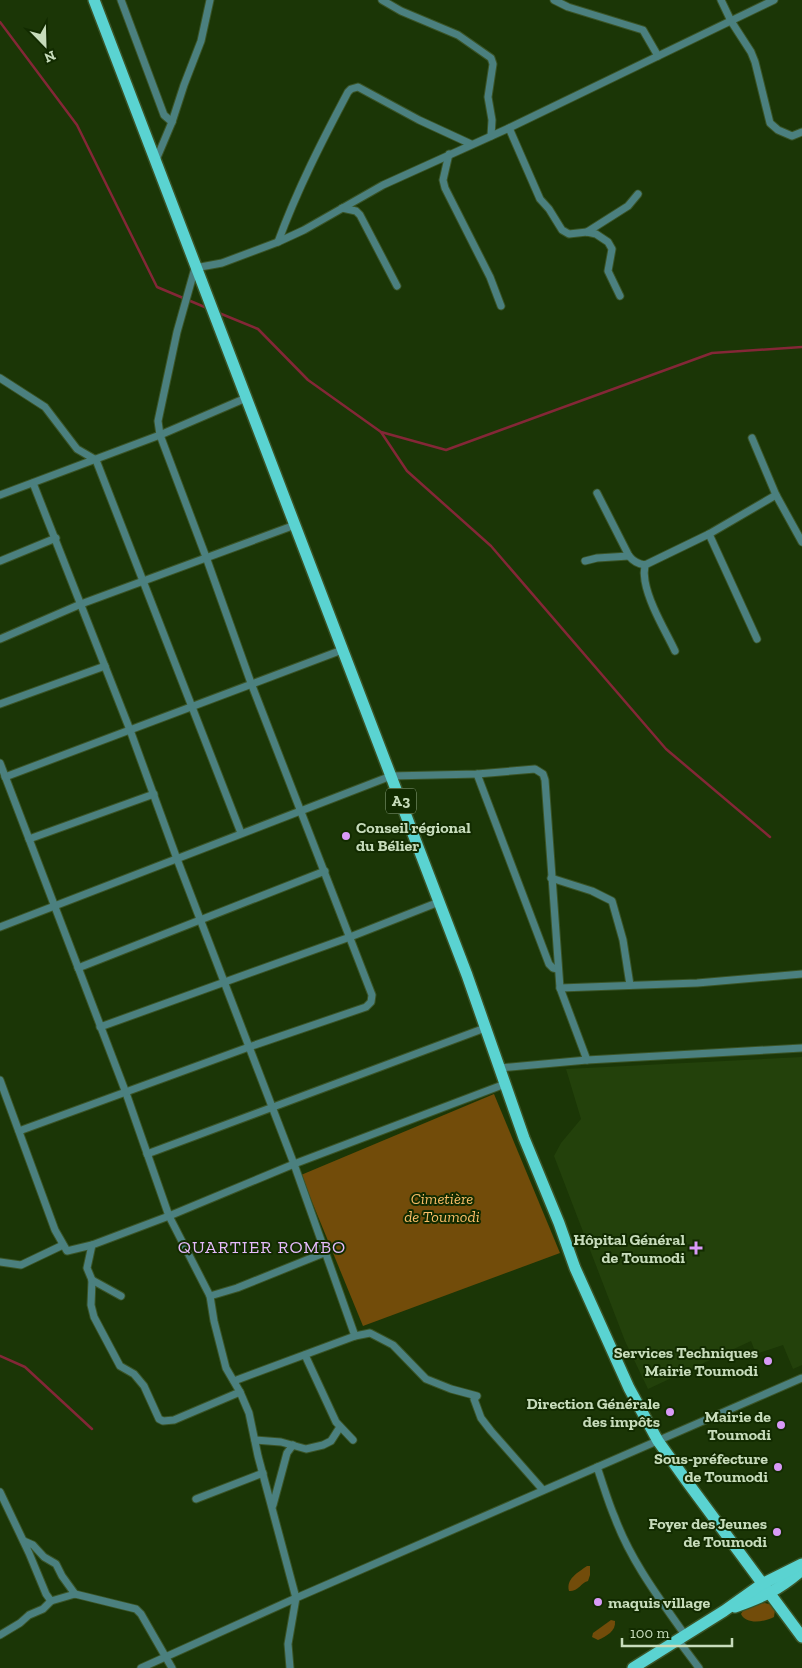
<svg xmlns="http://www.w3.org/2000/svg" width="802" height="1668" viewBox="0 0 802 1668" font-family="'Zilla Slab',serif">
	<rect width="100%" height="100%" fill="#1b3606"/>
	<path fill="#23410b" d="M802,1057V1365L793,1369L783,1345L756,1354L751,1341L648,1389L625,1341L554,1156L561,1143L581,1119L566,1069Z"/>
	<g fill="#724c0a">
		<path d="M494,1094L560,1253L363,1326L301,1175Z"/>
		<path d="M587,1566H590V1575L588,1581C580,1583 580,1591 569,1591C566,1579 577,1573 587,1566Z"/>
		<path d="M765,1603L772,1605L775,1610L774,1617C765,1622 746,1625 741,1614C745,1605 756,1604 765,1603Z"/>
		<path d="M611,1620L615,1621C616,1631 607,1636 598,1640L592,1637L593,1633Z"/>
	</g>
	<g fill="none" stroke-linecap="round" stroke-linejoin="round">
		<g stroke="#842737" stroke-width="2.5">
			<path d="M0,22L77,125L157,287L207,308"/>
			<path d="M219,313L258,329L308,380L381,432L446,450L712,353L802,347"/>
			<path d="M381,432L407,471L491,546L666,749L770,837"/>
			<path d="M0,1356L25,1367L92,1429"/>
		</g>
		<defs>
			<g id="minor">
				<path d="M121,0L164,115L172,122"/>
				<path d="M382,0L401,11L458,35L491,58L493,64L488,97L492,120L491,136"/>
				<path d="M554,0L568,7L643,30L658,56"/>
				<path d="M721,0L731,21L751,52L755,62L770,123L778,130L792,136L802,132"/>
				<path d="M509,128L540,199L549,209L562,230L569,234L587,232L596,234L608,242L612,249L608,271L620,296"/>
				<path d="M449,154L443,180L445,188L490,277L501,306"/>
				<path d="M156,160L172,122L184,85L201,41L210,0"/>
				<path d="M342,208L356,211L360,215L397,286"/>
				<path d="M587,232L628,206L638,194"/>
				<path d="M278,242C297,190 322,141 348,92L351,89L358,87L419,120L471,144"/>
				<path d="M0,378L45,407L77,449L96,460L241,833"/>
				<path d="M752,438L776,495L802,542"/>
				<path d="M33,483L130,730L177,859L294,1164L355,1336"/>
				<path d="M597,493L629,556C633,561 638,564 645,565L709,534L776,495"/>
				<path d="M0,495L160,435L246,398"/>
				<path d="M709,534L757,639"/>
				<path d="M0,561L56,538"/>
				<path d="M585,561L597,558L629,556"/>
				<path d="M645,565C644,570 644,576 645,581C649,604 665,630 675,651"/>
				<path d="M0,639L81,604L295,525"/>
				<path d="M0,704L105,666"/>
				<path d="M0,763L126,1093L169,1216L210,1296L214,1321L226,1368L240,1392L249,1413L258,1456L296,1598L288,1644L290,1668"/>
				<path d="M477,774L549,964L553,968L558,969"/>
				<path d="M5,777L342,650"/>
				<path d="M29,839L154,794"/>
				<path d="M551,878L592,891L612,901L623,940L630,985"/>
				<path d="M0,927L391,776L477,774L535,769L543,774L545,780L560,988L587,1060"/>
				<path d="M78,968L325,871"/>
				<path d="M560,988L697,983L802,974"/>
				<path d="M100,1027L350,937L439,902"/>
				<path d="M500,1068L587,1060L802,1048"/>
				<path d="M0,1080L55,1230L67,1251L92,1245L169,1216L294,1164L505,1084"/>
				<path d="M19,1131L249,1047L366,1007L371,1002L372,995L251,683L206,557L160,435L158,421L177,332L195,268L222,263L278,242L304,230L383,185L509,128L774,0"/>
				<path d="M147,1154L485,1028"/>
				<path d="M92,1245L87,1268L92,1280L91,1305L94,1317L120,1366L134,1374L144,1386L159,1419L163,1421L174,1420L240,1392"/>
				<path d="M0,1262L21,1265L63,1245"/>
				<path d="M92,1280L121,1296"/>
				<path d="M210,1296L237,1288L324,1253"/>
				<path d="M305,1355L336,1422L353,1440"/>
				<path d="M234,1381L355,1336L370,1333L393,1345L426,1379L451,1389L477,1396L474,1399L481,1418L491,1431L543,1490"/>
				<path d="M255,1440L281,1442L306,1449L323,1445L331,1441L340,1427"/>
				<path d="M597,1467C603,1484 608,1502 615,1518C631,1561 659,1598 685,1635"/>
				<path d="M0,1492L29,1553L46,1594L51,1601"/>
				<path d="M196,1499L263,1473"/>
				<path d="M273,1505L287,1453L293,1445"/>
				<path d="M24,1541L33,1545L44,1557L56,1564L62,1576L75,1594"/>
				<path d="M0,1635L20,1623L29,1615L43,1609L51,1601L75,1594L136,1609L141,1614L172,1668"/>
				<path d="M678,1640L699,1668"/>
				<path d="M141,1668L296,1598L802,1378"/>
			</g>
			<g id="primary">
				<path d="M94,0L467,975L524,1138L559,1223L575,1268L629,1388L658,1441L688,1483L802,1637"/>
				<path d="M735,1607C763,1597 779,1590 802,1570"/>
				<path d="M633,1668L724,1611L762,1584L802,1564"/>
			</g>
		</defs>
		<use href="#minor" stroke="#3a5427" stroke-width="9"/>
		<use href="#primary" stroke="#3a5427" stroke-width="14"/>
		<use href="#minor" stroke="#4b807f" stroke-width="7"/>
		<use href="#primary" stroke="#5ad3d1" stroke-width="11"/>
	</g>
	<g fill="#d99af7" stroke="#122b00" stroke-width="2">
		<circle cx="346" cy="836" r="5"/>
		<path d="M693.5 1240.5h5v5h5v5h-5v5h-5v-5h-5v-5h5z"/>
		<circle cx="768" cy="1361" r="5"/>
		<circle cx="670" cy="1412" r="5"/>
		<circle cx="781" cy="1425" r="5"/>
		<circle cx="778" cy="1467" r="5"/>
		<circle cx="777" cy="1532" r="5"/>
		<circle cx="598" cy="1602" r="5"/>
	</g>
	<g text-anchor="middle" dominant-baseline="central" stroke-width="4" stroke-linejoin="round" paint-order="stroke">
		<rect fill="#122b00" stroke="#91a783" stroke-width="1" x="386" y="788.5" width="30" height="25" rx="4"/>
		<g font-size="15" font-weight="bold" fill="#c7dcbb">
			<text x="401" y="801">A3</text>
		</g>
		<g font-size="16" font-weight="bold" fill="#c7dcbb" stroke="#122b00" text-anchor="end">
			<text x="356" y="827" text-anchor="start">Conseil régional<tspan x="356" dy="18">du Bélier</tspan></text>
			<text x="685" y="1239">Hôpital Général<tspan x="685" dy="18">de Toumodi</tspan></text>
			<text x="758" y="1352">Services Techniques<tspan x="758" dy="18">Mairie Toumodi</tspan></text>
			<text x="660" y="1403">Direction Générale<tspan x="660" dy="18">des impôts</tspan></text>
			<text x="771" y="1416">Mairie de<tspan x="771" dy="18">Toumodi</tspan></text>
			<text x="768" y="1458">Sous-préfecture<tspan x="768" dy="18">de Toumodi</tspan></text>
			<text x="767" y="1523">Foyer des Jeunes<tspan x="767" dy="18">de Toumodi</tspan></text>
			<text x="608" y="1602" text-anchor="start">maquis village</text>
		</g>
		<g font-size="16" font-style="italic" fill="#fbbe68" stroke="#122b00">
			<text x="442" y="1198">Cimetière<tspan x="442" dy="18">de Toumodi</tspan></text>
		</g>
		<g font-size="18" letter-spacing="1" fill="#e5bafb" stroke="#122b00">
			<text x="262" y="1247">QUARTIER ROMBO</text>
		</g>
	</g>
	<g transform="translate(45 45) rotate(157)" stroke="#122b00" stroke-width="4" paint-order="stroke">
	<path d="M0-4L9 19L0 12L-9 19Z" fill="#c7dcbb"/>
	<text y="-8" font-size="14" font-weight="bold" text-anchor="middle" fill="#c7dcbb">N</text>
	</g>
	<path d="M622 1638v8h110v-8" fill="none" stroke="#c7dcbb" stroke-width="2.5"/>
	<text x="630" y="1638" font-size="15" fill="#c7dcbb" stroke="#122b00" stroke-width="4" paint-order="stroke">100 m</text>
</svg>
